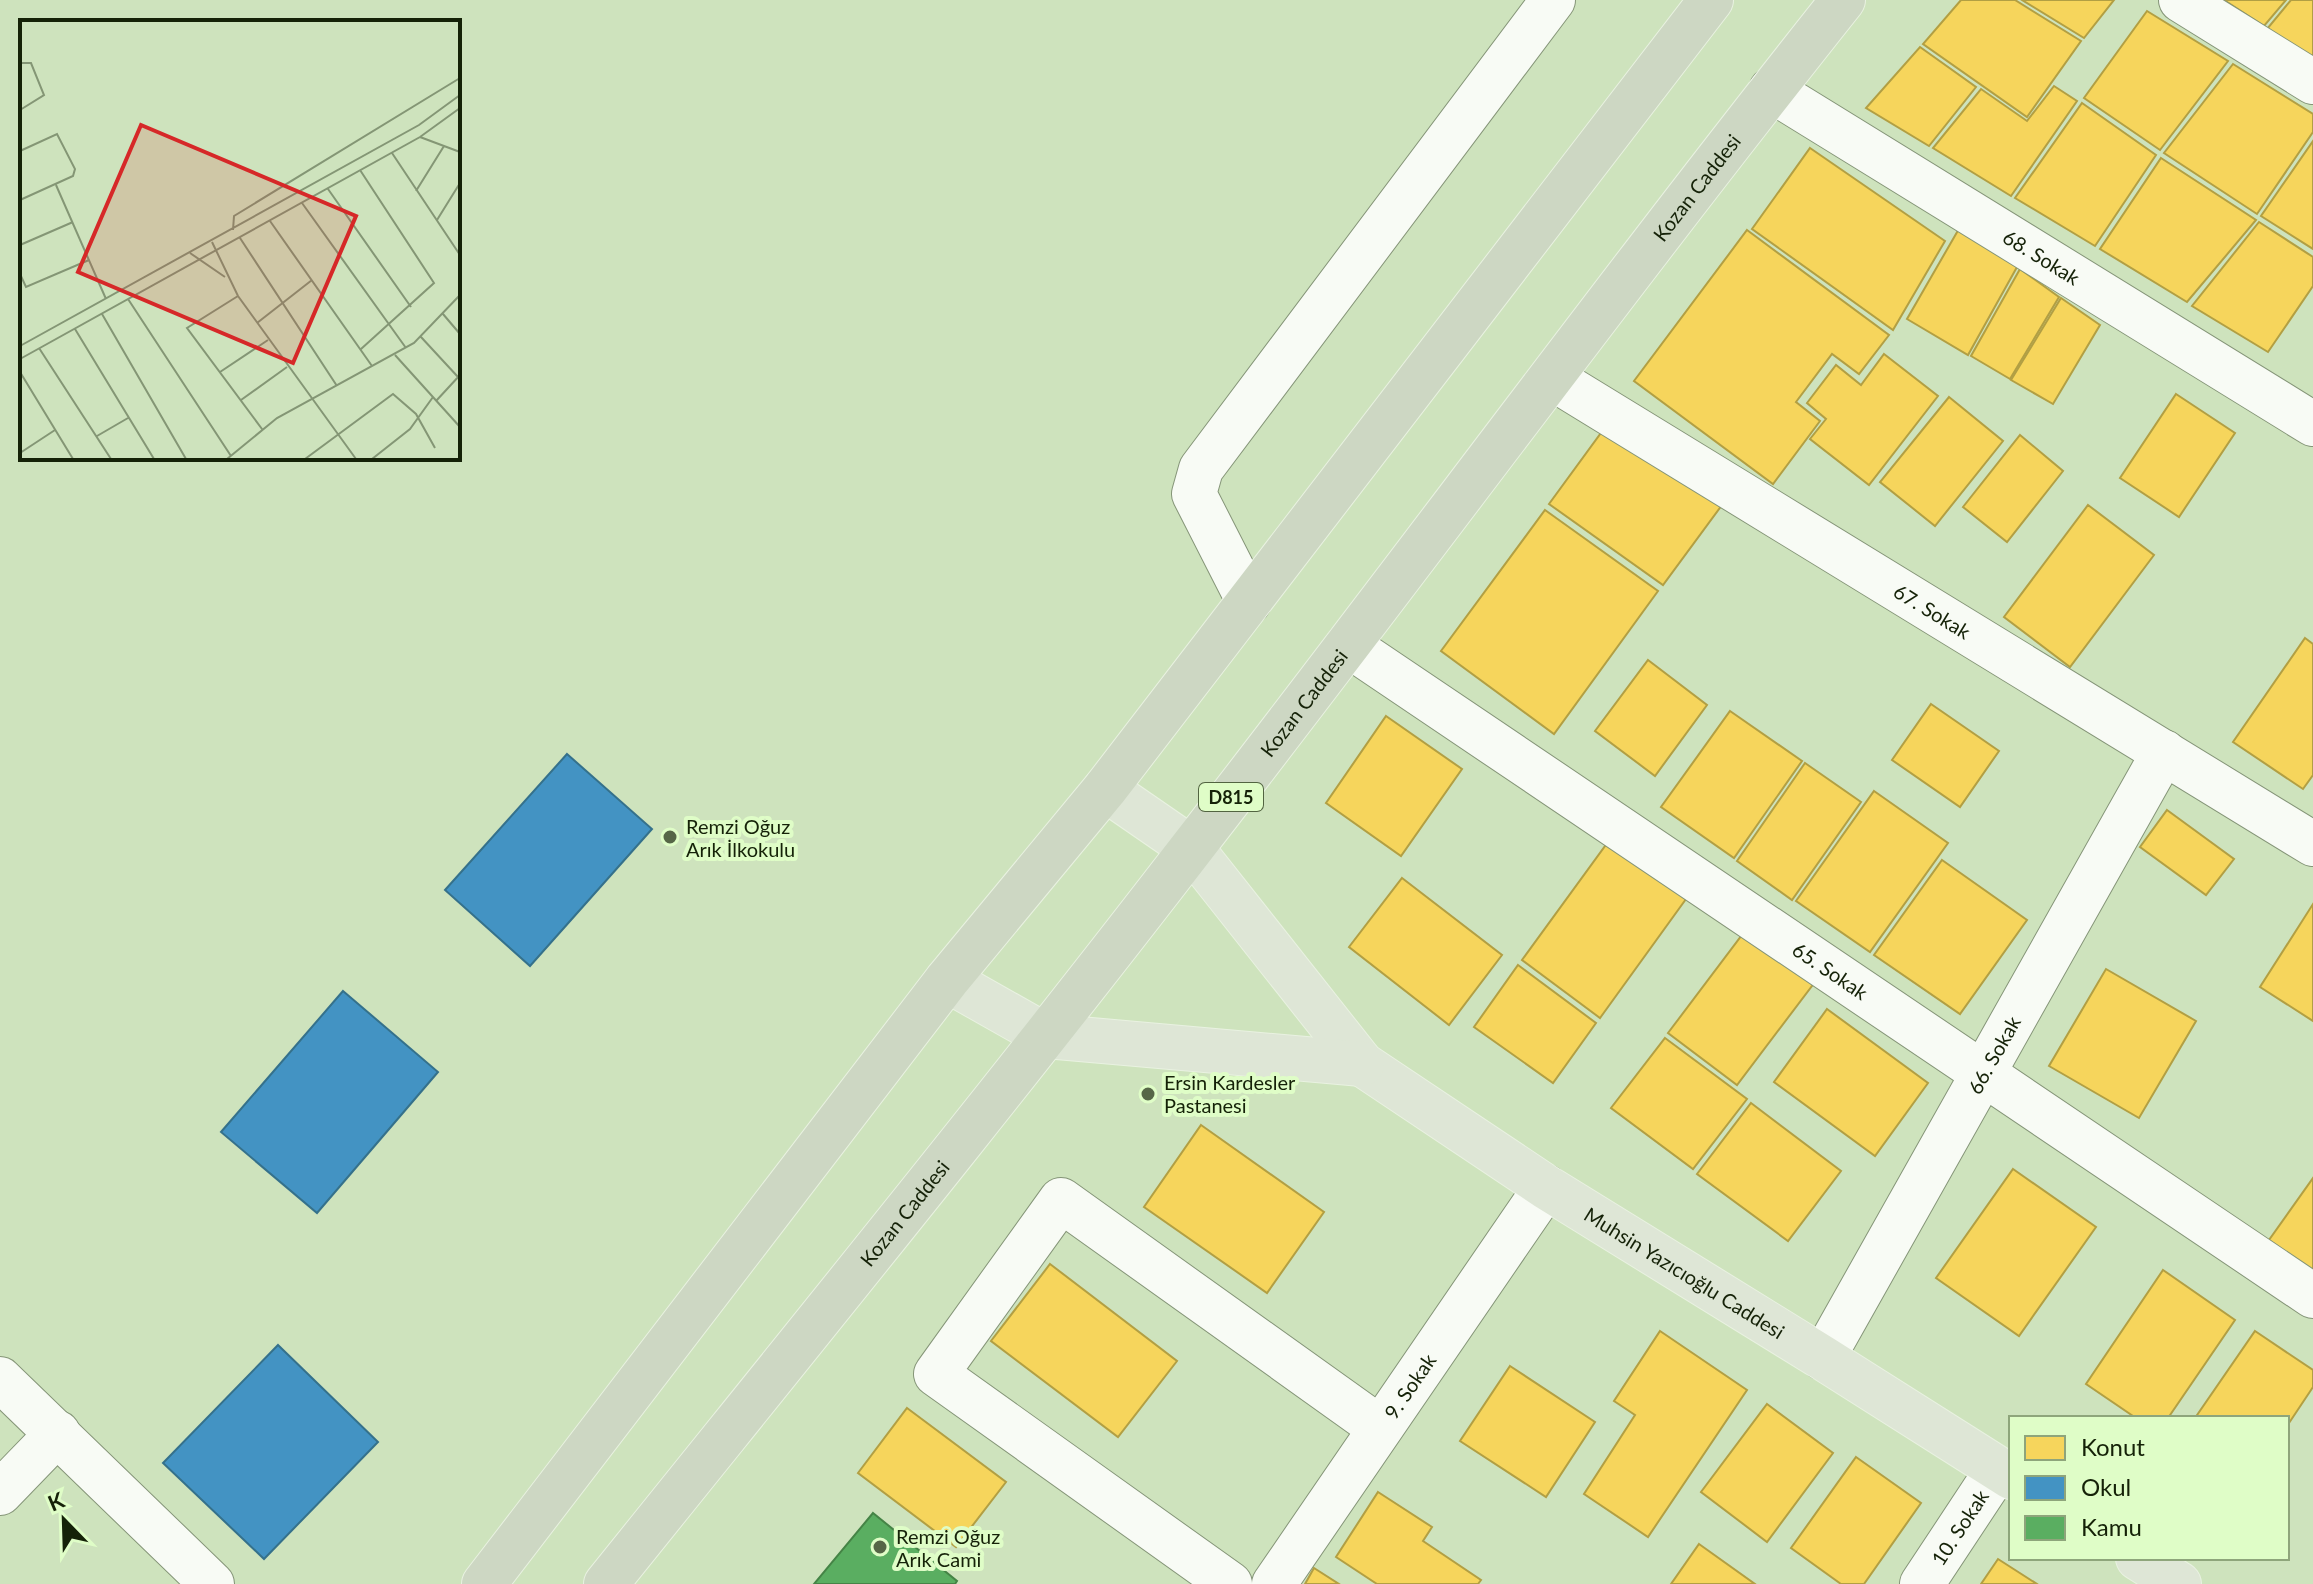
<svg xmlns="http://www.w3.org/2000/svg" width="2313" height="1584" viewBox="0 0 2313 1584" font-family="Lato,sans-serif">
	<rect width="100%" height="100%" fill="#cee3bd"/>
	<g fill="#f6d55c" stroke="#b29f43" stroke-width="2">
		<path d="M1961,0H2015L2081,41L2027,117L1923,44Z"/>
		<path d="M2022,0H2114L2084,38Z"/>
		<path d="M2224,0H2286L2264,26Z"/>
		<path d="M2291,0H2313V58L2267,29Z"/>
		<path d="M2147,11L2228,61L2160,150L2084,98Z"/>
		<path d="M1920,47L1976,87L1929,146L1866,108Z"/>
		<path d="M2233,64L2313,114V132L2257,214L2164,153Z"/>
		<path d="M2054,86L2077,101L2011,196L1933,148L1981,89L2027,121Z"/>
		<path d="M2082,103L2156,155L2095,246L2015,198Z"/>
		<path d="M2313,141V249L2261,216Z"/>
		<path d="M1810,148L1945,241L1893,330L1752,229Z"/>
		<path d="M2161,158L2256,220L2187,302L2100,249Z"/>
		<path d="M2259,222L2313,257V286L2268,352L2192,306Z"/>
		<path d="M1960,227L2017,267L1968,355L1907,319Z"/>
		<path d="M1747,230L1889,335L1859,374L1832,354L1796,402L1820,421L1773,484L1634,381Z"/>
		<path d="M2020,269L2059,297L2010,379L1971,356Z"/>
		<path d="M2061,298L2100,325L2053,404L2011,380Z"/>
		<path d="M1884,354L1938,396L1869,485L1810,439L1826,419L1807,403L1836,365L1861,385Z"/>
		<path d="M2176,394L2235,433L2179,517L2120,478Z"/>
		<path d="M1949,397L2003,441L1935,526L1880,482Z"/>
		<path d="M1609,422L1722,505L1663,585L1549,504Z"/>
		<path d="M2020,435L2063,471L2007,542L1963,507Z"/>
		<path d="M2088,505L2154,555L2070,667L2004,617Z"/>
		<path d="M1545,510L1658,591L1554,734L1441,651Z"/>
		<path d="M2305,638L2313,644V775L2303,789L2233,742Z"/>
		<path d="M1648,660L1707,705L1655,776L1595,731Z"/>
		<path d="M1931,704L1999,751L1960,807L1892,760Z"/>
		<path d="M1730,711L1802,761L1734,858L1661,807Z"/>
		<path d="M1386,716L1462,769L1401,856L1326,803Z"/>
		<path d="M1805,763L1861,802L1792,900L1737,861Z"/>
		<path d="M1874,791L1948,843L1870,952L1796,901Z"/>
		<path d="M2167,810L2234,859L2206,895L2140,847Z"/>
		<path d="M1608,842L1686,899L1600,1018L1522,960Z"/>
		<path d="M1942,860L2027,920L1960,1014L1874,955Z"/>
		<path d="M1402,878L1502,955L1449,1025L1349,947Z"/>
		<path d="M2313,904V1021L2260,987Z"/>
		<path d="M1748,927L1818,978L1737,1085L1668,1033Z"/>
		<path d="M1518,965L1596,1023L1553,1083L1474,1027Z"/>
		<path d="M2106,969L2196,1021L2139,1118L2049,1066Z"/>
		<path d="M1827,1009L1928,1083L1875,1156L1774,1082Z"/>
		<path d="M1665,1038L1747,1099L1693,1169L1611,1108Z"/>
		<path d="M1751,1103L1841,1171L1788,1241L1697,1174Z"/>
		<path d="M1201,1125L1324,1212L1267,1293L1144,1207Z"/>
		<path d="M2013,1169L2096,1227L2019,1336L1936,1278Z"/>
		<path d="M2313,1178V1271L2269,1240Z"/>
		<path d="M1050,1264L1177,1361L1118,1437L991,1341Z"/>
		<path d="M2163,1270L2235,1320L2168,1418H2136L2086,1384Z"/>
		<path d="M1660,1331L1747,1390L1648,1537L1584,1494L1635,1415L1614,1401Z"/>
		<path d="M2255,1331L2313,1370V1387L2287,1426V1418H2195Z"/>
		<path d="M1510,1366L1595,1422L1546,1497L1460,1441Z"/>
		<path d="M1767,1404L1833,1453L1767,1542L1701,1492Z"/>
		<path d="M907,1408L1006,1482L956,1547L858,1473Z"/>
		<path d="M1856,1457L1921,1503L1864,1584H1841L1791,1548Z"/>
		<path d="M1378,1492L1432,1527L1423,1541L1481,1580L1478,1584H1377L1336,1557Z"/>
		<path d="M1699,1544L1755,1584H1671Z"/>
		<path d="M1998,1559L2037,1584H1981Z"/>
		<path d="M1314,1568L1339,1584H1305Z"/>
	</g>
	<g fill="#4393c3" stroke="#35718b" stroke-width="2">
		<path d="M567,754L652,829L530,966L445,890Z"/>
		<path d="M343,991L438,1072L317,1213L221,1132Z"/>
		<path d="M278,1345L378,1442L264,1559L163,1463Z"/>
	</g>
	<path fill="#5aae61" stroke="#458446" stroke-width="2" d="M873,1513L957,1581L955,1584H814Z"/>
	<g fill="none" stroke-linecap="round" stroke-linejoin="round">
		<defs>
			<g id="minor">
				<path d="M2181,0L2313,82"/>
				<path id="s1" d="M1771,90L2313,424"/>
				<path id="s2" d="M1552,378L2313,844"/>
				<path d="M1249,602L1194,494L1201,469L1553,0"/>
				<path id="s3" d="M1348,645L2313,1296"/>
				<path id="s4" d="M1823,1358L2164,752"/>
				<path d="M0,1379L212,1584"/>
				<path d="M0,1493L58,1433"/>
				<path d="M1230,1584L936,1374L1061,1200L1380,1428"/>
				<path id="s5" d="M1274,1584L1546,1187"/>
				<path id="s6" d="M1922,1584L1998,1469"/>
			</g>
			<g id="major">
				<path id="s7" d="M1105,789L1192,849L1362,1064L1546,1187L1823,1358L2011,1477"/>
				<path d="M947,980L1046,1036L1362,1064"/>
				<path d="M2138,1558L2179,1584"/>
			</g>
			<g id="highway">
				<path d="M484,1584L947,980L1105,789L1711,0"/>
				<path id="s8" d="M606,1584C802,1340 1000,1097 1191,849C1410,567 1621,279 1843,0"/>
			</g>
		</defs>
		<use href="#minor" stroke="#859578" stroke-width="46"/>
		<use href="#major" stroke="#e9f2e1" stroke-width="46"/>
		<use href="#highway" stroke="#e9f2e1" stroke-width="46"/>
		<use href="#minor" stroke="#f8fbf5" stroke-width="44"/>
		<use href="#major" stroke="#dee6d6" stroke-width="44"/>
		<use href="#highway" stroke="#cdd7c3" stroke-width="44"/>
	</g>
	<g fill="#566647" stroke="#dffdc7" stroke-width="3">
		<circle cx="670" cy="837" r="8"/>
		<circle cx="1148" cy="1094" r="8"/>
		<circle cx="880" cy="1547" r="8"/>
	</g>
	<g text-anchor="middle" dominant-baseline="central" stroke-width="8" stroke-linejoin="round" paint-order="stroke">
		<rect fill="#dffdc7" stroke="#526441" stroke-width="2" x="1199" y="783" width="64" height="28" rx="6"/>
		<g font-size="18" font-weight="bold" fill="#152208">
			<text x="1231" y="797">D815</text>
		</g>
		<g font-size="20" fill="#152208" stroke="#dffdc7">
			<text stroke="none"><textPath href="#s8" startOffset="1772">Kozan Caddesi</textPath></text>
			<text stroke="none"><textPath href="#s1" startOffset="318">68. Sokak</textPath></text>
			<text stroke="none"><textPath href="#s2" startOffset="446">67. Sokak</textPath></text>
			<text stroke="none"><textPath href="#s8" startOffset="1124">Kozan Caddesi</textPath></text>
			<text stroke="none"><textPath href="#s3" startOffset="582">65. Sokak</textPath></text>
			<text stroke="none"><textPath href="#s4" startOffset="348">66. Sokak</textPath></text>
			<text stroke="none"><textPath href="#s8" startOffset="476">Kozan Caddesi</textPath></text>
			<text stroke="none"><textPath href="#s7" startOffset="764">Muhsin Yazıcıoğlu Caddesi</textPath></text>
			<text stroke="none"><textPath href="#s5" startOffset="240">9. Sokak</textPath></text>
			<text stroke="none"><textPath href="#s6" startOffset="68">10. Sokak</textPath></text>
		</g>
		<g font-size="20" fill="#152208" stroke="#dffdc7" text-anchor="start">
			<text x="686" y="826">Remzi Oğuz<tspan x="686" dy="23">Arık İlkokulu</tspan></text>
			<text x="1164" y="1082">Ersin Kardesler<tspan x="1164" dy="23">Pastanesi</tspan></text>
			<text x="896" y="1536">Remzi Oğuz<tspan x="896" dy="23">Arık Cami</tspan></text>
		</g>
	</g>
	<g transform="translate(20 20)">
		<rect width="440" height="440" fill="#cee3bd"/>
		<path fill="none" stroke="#849675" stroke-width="2" d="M0,43H11L24,75L0,90M400,117L440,132M0,131L37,114L55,149L53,156L0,180M372,133L440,235M340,150L414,263L341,329M36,165L86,279M308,169L391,287M396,171L424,126M282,183L386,328M417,200L440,163M250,201L352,346M213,210L214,196L440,58M220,218L317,366M192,222L218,276L336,439M0,225L53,202M170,233L205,257M0,254L6,267L69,240M218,276L167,308L242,409M108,279L211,436M82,294L166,439M423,294L440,314M237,303L292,260M55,309L134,439M401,317L438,357M0,326L399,105L440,75M19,328L91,439M375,335L440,407M0,339L400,117L440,88M0,352L53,439M200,352L248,320M221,380L267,347M416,381L440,355M77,416L108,398M0,433L35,410M207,439L257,398L394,323L440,275M285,439L373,374L396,394L415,428M352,439L390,409L413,377"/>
		<path fill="#d62828" fill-opacity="0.15" stroke="#d62828" stroke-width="4" d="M121,105L336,196L273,343L58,252Z"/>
		<rect width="440" height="440" fill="none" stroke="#152208" stroke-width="4"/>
	</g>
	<rect x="2009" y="1416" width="280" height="144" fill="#dffdc7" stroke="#8ea57b" stroke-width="2"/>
	<rect x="2025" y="1436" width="40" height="24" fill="#f6d55c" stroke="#8ea57b" stroke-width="2"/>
	<text x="2081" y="1456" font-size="24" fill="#152208">Konut</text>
	<rect x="2025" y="1476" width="40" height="24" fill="#4393c3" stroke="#8ea57b" stroke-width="2"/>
	<text x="2081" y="1496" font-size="24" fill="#152208">Okul</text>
	<rect x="2025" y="1516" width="40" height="24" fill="#5aae61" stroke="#8ea57b" stroke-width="2"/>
	<text x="2081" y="1536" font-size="24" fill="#152208">Kamu</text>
	<g transform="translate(64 1520) rotate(337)" stroke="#dffdc7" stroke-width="6" paint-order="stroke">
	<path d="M0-6L14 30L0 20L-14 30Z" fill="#152208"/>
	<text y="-12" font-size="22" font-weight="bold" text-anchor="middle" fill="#152208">K</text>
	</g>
</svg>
